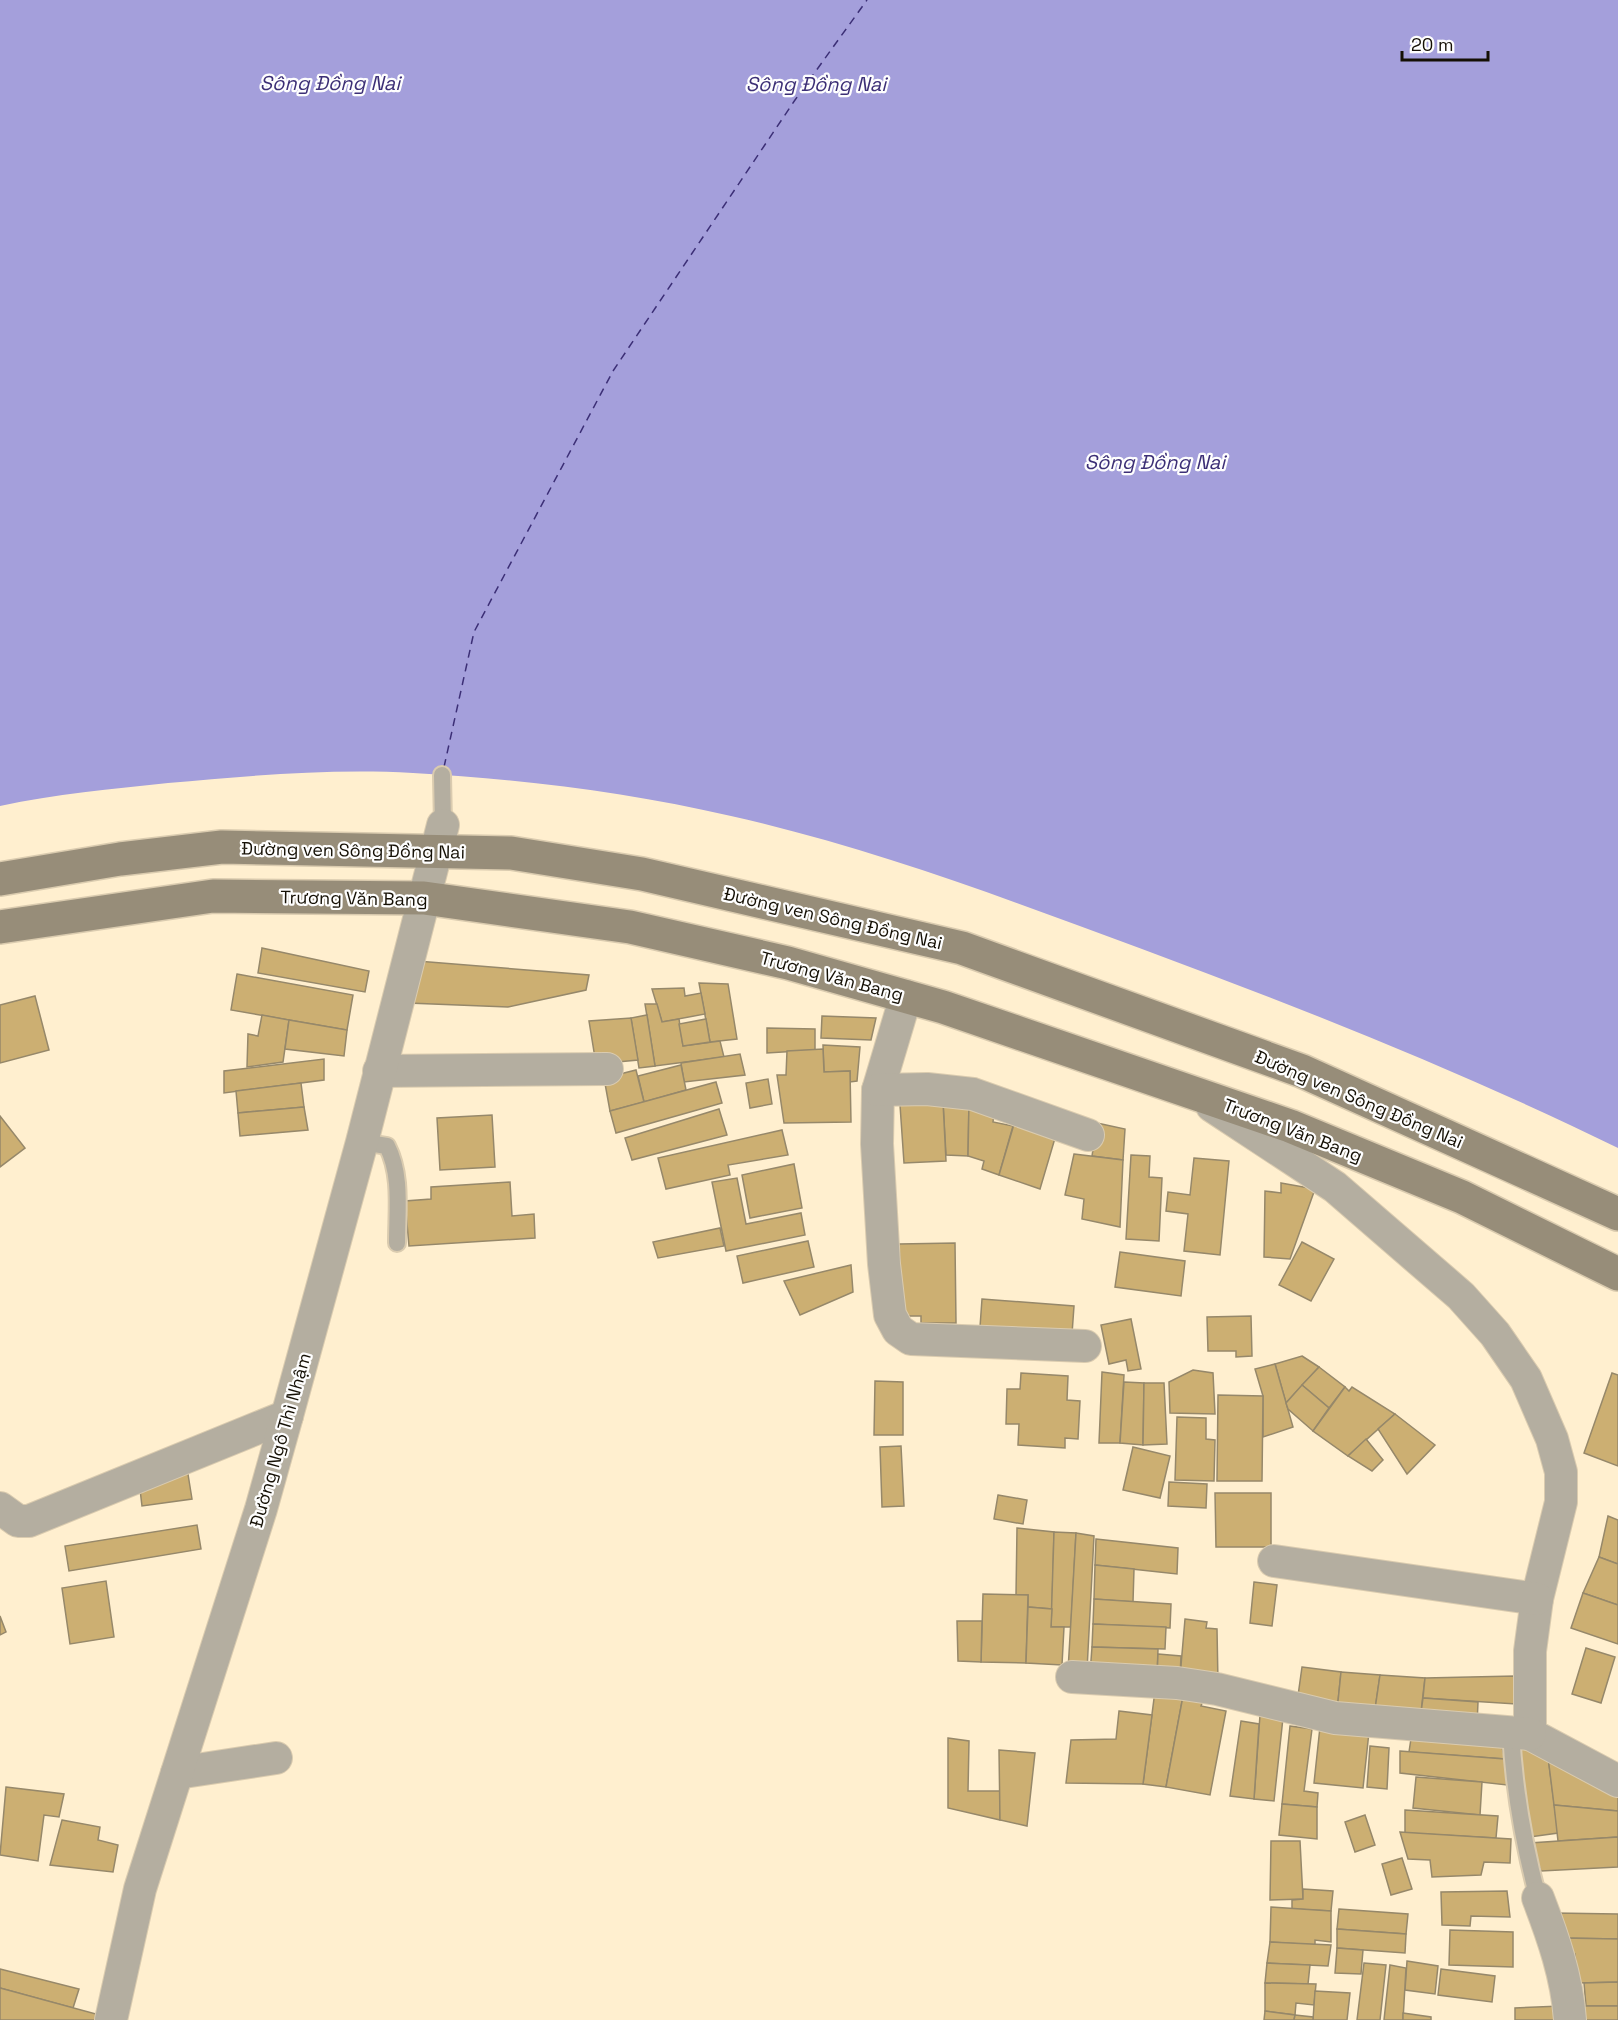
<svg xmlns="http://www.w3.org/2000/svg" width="1618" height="2020" viewBox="0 0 1618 2020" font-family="'Space Grotesk',sans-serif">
	<rect width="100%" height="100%" fill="#ffefcf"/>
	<path fill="#a49fdb" d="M0,0H1618V1148C1463,1072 1304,1009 1142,949C1007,899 872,848 731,816C627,792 520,779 413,773C333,768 247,776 168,783C112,789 55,794 0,806Z"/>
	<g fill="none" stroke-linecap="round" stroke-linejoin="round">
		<path stroke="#3c2f76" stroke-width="1.5" stroke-dasharray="8 6" stroke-linecap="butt" d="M444,767L474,632L613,371L795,100L867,0"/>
	</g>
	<g fill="#ccaf72" stroke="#96886a" stroke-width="1.5">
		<path d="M262,948L369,971L365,992L258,973Z"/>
		<path d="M417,961L589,975L586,990L508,1007L408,1003Z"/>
		<path d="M237,974L353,995L347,1030L231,1010Z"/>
		<path d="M699,983L728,984L737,1039L710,1042Z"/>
		<path d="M684,988L685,996L701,993L705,1014L662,1022L652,989Z"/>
		<path d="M35,996L49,1050L0,1063V1005Z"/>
		<path d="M645,1004H657L662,1022L679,1019L683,1046L720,1041L724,1057L655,1066Z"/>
		<path d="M262,1015L289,1020L283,1062L247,1067L248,1034L258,1036Z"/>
		<path d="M647,1015L655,1066L639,1068L631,1018Z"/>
		<path d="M822,1016L876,1018L871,1040L821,1038Z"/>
		<path d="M631,1018L638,1060L596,1064L589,1021Z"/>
		<path d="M706,1019L710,1042L683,1046L679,1024Z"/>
		<path d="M289,1020L347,1030L344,1056L285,1049Z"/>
		<path d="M767,1028L815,1029V1050L767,1053Z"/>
		<path d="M823,1045L860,1047L857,1081L850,1082V1071L824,1072Z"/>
		<path d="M823,1049L824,1072L850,1071L851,1122L784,1123L777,1075H786L787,1051Z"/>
		<path d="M740,1054L745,1075L684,1082L681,1063Z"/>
		<path d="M324,1059V1080L224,1093V1071Z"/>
		<path d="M681,1065L686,1090L644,1102L638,1076Z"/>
		<path d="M636,1070L644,1102L610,1111L604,1078Z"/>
		<path d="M768,1079L772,1104L750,1108L746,1083Z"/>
		<path d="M716,1082L722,1103L616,1133L610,1111Z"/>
		<path d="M301,1083L304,1107L238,1113L236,1091Z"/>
		<path d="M969,1101L968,1156L946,1155L943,1102Z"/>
		<path d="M969,1101L995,1106L993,1122L1013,1126L999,1175L982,1169L984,1161L968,1156Z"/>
		<path d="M943,1102L946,1161L904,1163L900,1105Z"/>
		<path d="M304,1107L308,1130L240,1136L238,1113Z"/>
		<path d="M719,1109L727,1135L632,1160L625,1138Z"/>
		<path d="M1017,1114L1058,1128L1040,1189L999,1175Z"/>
		<path d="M492,1115L495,1167L440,1170L437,1118Z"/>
		<path d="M0,1116L25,1148L0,1167Z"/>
		<path d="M1097,1123L1125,1129L1123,1160L1092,1156Z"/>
		<path d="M782,1130L788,1155L728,1165L730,1175L666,1189L658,1158Z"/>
		<path d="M1074,1154L1123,1160L1120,1227L1082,1219L1084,1199L1065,1195Z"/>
		<path d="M1131,1155L1150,1156L1149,1177L1162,1178L1159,1241L1126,1239Z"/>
		<path d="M1194,1158L1229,1161L1220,1255L1184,1251L1188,1214L1166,1211L1168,1192L1190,1195Z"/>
		<path d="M794,1164L802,1208L750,1218L742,1175Z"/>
		<path d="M737,1178L746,1224L801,1213L805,1235L726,1251L712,1182Z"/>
		<path d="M510,1182L512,1216L534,1214L535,1238L409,1246L405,1201L431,1199V1187Z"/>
		<path d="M1281,1183L1315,1189L1290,1259L1264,1257L1265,1191L1281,1193Z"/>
		<path d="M720,1228L724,1246L658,1258L653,1242Z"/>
		<path d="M808,1241L814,1267L743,1283L737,1256Z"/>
		<path d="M1302,1242L1334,1259L1311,1301L1279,1285Z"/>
		<path d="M955,1243L956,1323H921V1316H902L899,1244Z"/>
		<path d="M1120,1252L1185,1261L1181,1296L1115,1287Z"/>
		<path d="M851,1265L853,1292L800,1315L784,1281Z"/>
		<path d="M982,1299L1074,1306L1072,1334L980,1327Z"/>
		<path d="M1251,1316L1252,1356L1236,1357V1351H1208L1207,1317Z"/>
		<path d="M1131,1319L1141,1369L1128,1371L1126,1360L1109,1364L1101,1325Z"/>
		<path d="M1302,1356L1319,1367L1286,1403L1275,1364Z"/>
		<path d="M1275,1364L1293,1427L1263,1437V1396L1255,1369Z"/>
		<path d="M1319,1367L1345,1387L1329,1408L1302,1385Z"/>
		<path d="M1193,1370L1213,1373L1215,1414L1170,1413L1169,1382Z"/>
		<path d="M1102,1372L1124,1375L1120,1443H1099Z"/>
		<path d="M1021,1373L1068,1376L1067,1400L1080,1401L1078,1439L1065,1438V1448L1018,1445L1019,1424H1006L1007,1389H1020Z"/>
		<path d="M1612,1373L1618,1375V1466L1584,1453Z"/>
		<path d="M875,1381L903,1382V1435H874Z"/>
		<path d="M1124,1382L1144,1383L1143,1445L1120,1443Z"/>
		<path d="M1144,1383H1164L1167,1444L1143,1445Z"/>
		<path d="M1302,1385L1329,1408L1313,1431L1288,1409L1286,1403Z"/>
		<path d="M1345,1387L1349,1391L1352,1387L1395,1414L1348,1456L1313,1431Z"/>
		<path d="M1218,1395L1263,1396L1262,1481H1217Z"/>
		<path d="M1395,1414L1435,1445L1407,1474L1378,1429Z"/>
		<path d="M1177,1417L1206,1418V1439L1215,1440L1214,1481L1175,1480Z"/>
		<path d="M1366,1439L1383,1460L1372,1471L1348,1456Z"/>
		<path d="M901,1446L904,1506L882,1507L880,1447Z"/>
		<path d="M1133,1447L1170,1456L1160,1498L1123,1490Z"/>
		<path d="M187,1468L192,1499L142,1506L139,1481Z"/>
		<path d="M1169,1482L1207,1484L1206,1508L1168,1506Z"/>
		<path d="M1215,1493H1271V1547H1216Z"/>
		<path d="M998,1495L1027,1500L1023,1524L994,1519Z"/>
		<path d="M1608,1516L1618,1520V1564L1599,1557Z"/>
		<path d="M197,1525L201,1549L69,1571L65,1546Z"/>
		<path d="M1017,1528L1054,1532L1052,1609L1028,1607V1595H1016Z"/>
		<path d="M1054,1532L1076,1533L1071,1627H1051Z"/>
		<path d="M1076,1533L1094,1536L1087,1670L1068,1671Z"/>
		<path d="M1096,1539L1178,1548L1177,1574L1095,1565Z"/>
		<path d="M1599,1557L1618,1564V1605L1583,1593Z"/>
		<path d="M1095,1565L1134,1569L1133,1602L1094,1599Z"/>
		<path d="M106,1581L114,1637L70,1644L62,1588Z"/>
		<path d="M1254,1582L1277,1585L1272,1626L1250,1623Z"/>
		<path d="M1583,1593L1618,1605V1644L1571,1628Z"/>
		<path d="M983,1594L1028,1595L1026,1663L981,1662Z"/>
		<path d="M1094,1599L1171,1604L1170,1628L1093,1624Z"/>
		<path d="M1028,1607L1052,1609L1051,1627H1064L1062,1665L1026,1663Z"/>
		<path d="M0,1616L6,1632L0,1635Z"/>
		<path d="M1185,1619L1207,1622L1206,1628L1217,1629L1218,1683L1180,1677Z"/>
		<path d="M957,1621H982L981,1662L958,1661Z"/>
		<path d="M1093,1624L1166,1627L1165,1649L1092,1647Z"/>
		<path d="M1092,1647L1158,1649L1157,1677L1090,1674Z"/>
		<path d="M1586,1648L1615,1657L1601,1703L1572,1694Z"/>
		<path d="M1158,1654L1181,1656L1180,1677H1157Z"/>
		<path d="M1302,1667L1341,1672L1337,1711L1297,1703Z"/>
		<path d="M1341,1672L1380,1675L1374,1716L1337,1711Z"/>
		<path d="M1380,1675L1425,1678L1420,1720L1374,1716Z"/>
		<path d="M1515,1676L1516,1704L1423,1698L1425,1678Z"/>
		<path d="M1155,1691L1183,1696L1166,1787L1143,1784Z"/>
		<path d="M1183,1696L1204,1698L1201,1706L1226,1711L1210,1795L1166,1787Z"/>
		<path d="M1423,1698L1478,1702L1477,1725L1420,1720Z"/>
		<path d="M1119,1711L1152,1715L1143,1784L1066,1783L1071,1740L1116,1739Z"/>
		<path d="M1260,1715L1283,1718L1274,1801L1254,1799Z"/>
		<path d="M1241,1721L1259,1724L1254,1799L1230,1796Z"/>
		<path d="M1290,1726L1312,1729L1304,1791L1318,1793L1317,1807L1282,1804Z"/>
		<path d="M1320,1727L1369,1732L1363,1788L1314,1783Z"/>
		<path d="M1412,1732L1500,1739L1505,1759L1409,1752Z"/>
		<path d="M948,1738L969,1741L968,1791H1000V1820L948,1808Z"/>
		<path d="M1541,1744L1547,1749L1558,1833L1530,1837L1517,1749Z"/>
		<path d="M1370,1746L1389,1748L1387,1789L1367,1787Z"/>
		<path d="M1547,1749L1618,1791V1811L1554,1805Z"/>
		<path d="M999,1750L1035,1753L1027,1826L1000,1820Z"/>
		<path d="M1400,1751L1505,1759L1507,1785L1400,1773Z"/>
		<path d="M1416,1777L1482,1782L1480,1815L1413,1808Z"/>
		<path d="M6,1787L64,1794L59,1817L44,1815L38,1861L0,1855Z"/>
		<path d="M1282,1804L1317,1807V1839L1279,1835Z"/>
		<path d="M1554,1805L1618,1811V1837L1558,1841Z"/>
		<path d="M1405,1810L1498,1816L1496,1838L1405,1833Z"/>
		<path d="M1365,1815L1375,1845L1355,1852L1345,1822Z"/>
		<path d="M62,1820L100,1827L98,1840L118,1845L113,1872L50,1865Z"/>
		<path d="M1400,1832L1511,1839L1510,1863L1484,1862L1481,1875L1432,1877L1430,1860L1408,1859Z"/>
		<path d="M1618,1837V1867L1541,1871L1530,1843Z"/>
		<path d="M1271,1841H1300L1303,1899L1270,1900Z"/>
		<path d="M1402,1858L1412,1889L1391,1895L1382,1864Z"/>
		<path d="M1303,1889L1333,1891L1331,1911L1292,1909V1900L1303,1899Z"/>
		<path d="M1507,1891L1510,1917L1471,1916L1470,1926L1442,1925L1441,1892Z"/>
		<path d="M1271,1907L1331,1911V1942L1315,1940V1945L1270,1942Z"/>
		<path d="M1339,1909L1408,1914L1406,1934L1337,1929Z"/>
		<path d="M1554,1913L1618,1914V1939L1561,1938Z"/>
		<path d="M1337,1929L1406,1934L1405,1953L1337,1948Z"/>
		<path d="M1450,1930L1513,1932V1967L1449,1965Z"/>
		<path d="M1561,1938L1618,1939V1982L1578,1983L1575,1954H1565Z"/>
		<path d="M1270,1942L1331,1945L1328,1966L1267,1963Z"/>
		<path d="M1337,1948L1363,1950L1361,1974L1335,1973Z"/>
		<path d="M1407,1961L1438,1966L1435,1994L1405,1990Z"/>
		<path d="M1267,1963L1310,1965L1308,1984L1265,1983Z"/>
		<path d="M1364,1963L1386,1965L1380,2020H1357Z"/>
		<path d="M1390,1965L1406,1968L1403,2020H1384Z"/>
		<path d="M0,1969L79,1989L73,2008L0,1988Z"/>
		<path d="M1441,1969L1495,1976L1492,2002L1438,1995Z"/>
		<path d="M1618,1982V2006H1586L1584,1983Z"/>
		<path d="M1265,1983L1316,1984L1314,2005L1296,2003L1295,2015L1265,2011Z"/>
		<path d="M0,1988L96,2014L95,2020H0Z"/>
		<path d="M1315,1991L1350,1993L1347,2020H1313Z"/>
		<path d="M1561,2006V2020H1515V2008Z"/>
		<path d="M1575,2006H1618V2020H1577Z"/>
		<path d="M1265,2011L1295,2015L1294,2020H1264Z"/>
		<path d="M1403,2013L1431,2017V2020H1403Z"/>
		<path d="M1295,2015L1313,2017V2020H1294Z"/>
	</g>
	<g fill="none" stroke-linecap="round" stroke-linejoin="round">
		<defs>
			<g id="service">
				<path d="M442,775L443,825"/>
				<path d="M362,1142L387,1146C402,1175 397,1210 397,1243"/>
				<path d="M1511,1732C1514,1789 1523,1842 1538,1898"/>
			</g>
			<g id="minor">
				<path d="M906,996L878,1090L877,1144L884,1264L890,1315L898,1330L911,1339L1085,1346"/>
				<path d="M379,1071L607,1069"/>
				<path d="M878,1090L927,1089L973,1094L1088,1135"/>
				<path d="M1212,1106L1335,1187L1461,1296L1495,1334L1526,1379L1552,1439L1561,1472V1502L1537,1599L1530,1651V1734L1618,1781"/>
				<path d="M0,1508L18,1521H29L287,1416"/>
				<path d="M1274,1561L1537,1599"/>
				<path d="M1072,1677L1177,1683L1217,1689L1335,1718L1530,1734"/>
				<path d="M177,1773L276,1758"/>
				<path d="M1538,1898C1553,1937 1567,1977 1570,2020"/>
				<path d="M111,2020L140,1889L261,1509L287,1416L362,1142L443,825"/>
			</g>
			<g id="secondary">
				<path d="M0,879L120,859L222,847L511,853L642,874L962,948L1302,1071L1618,1214"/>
				<path d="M0,927L213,896L424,898L630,927L788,963L943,1007L1290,1126L1462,1197L1618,1274"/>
			</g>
		</defs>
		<use href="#service" stroke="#dacbaf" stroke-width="20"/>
		<use href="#minor" stroke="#dacbaf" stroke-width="34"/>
		<use href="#secondary" stroke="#dacbaf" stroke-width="36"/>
		<use href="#service" stroke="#b4aea0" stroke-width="16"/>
		<use href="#minor" stroke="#b4aea0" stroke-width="32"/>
		<use href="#secondary" stroke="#978d79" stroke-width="33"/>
	</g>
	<g text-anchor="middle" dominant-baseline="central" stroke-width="4.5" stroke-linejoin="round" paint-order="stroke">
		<g font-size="18" fill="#151005" stroke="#fefefe">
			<text transform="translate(353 850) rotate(1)">Đường ven Sông Đồng Nai</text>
			<text transform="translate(354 898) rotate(1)">Trương Văn Bang</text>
			<text transform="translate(833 918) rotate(13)">Đường ven Sông Đồng Nai</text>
			<text transform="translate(832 976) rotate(15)">Trương Văn Bang</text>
			<text transform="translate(1359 1099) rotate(23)">Đường ven Sông Đồng Nai</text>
			<text transform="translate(1293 1130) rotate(21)">Trương Văn Bang</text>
			<text transform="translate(280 1440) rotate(-74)">Đường Ngô Thì Nhậm</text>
		</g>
		<g font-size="20" font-style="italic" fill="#3c2f76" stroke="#fefefe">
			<text x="330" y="83">Sông Đồng Nai</text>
			<text x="816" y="84">Sông Đồng Nai</text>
			<text x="1155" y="462">Sông Đồng Nai</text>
		</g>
	</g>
	<path d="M1402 51v9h86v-9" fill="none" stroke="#151005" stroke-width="3"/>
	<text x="1411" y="51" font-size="18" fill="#151005" stroke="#fefefe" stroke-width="4.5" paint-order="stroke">20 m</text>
</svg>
